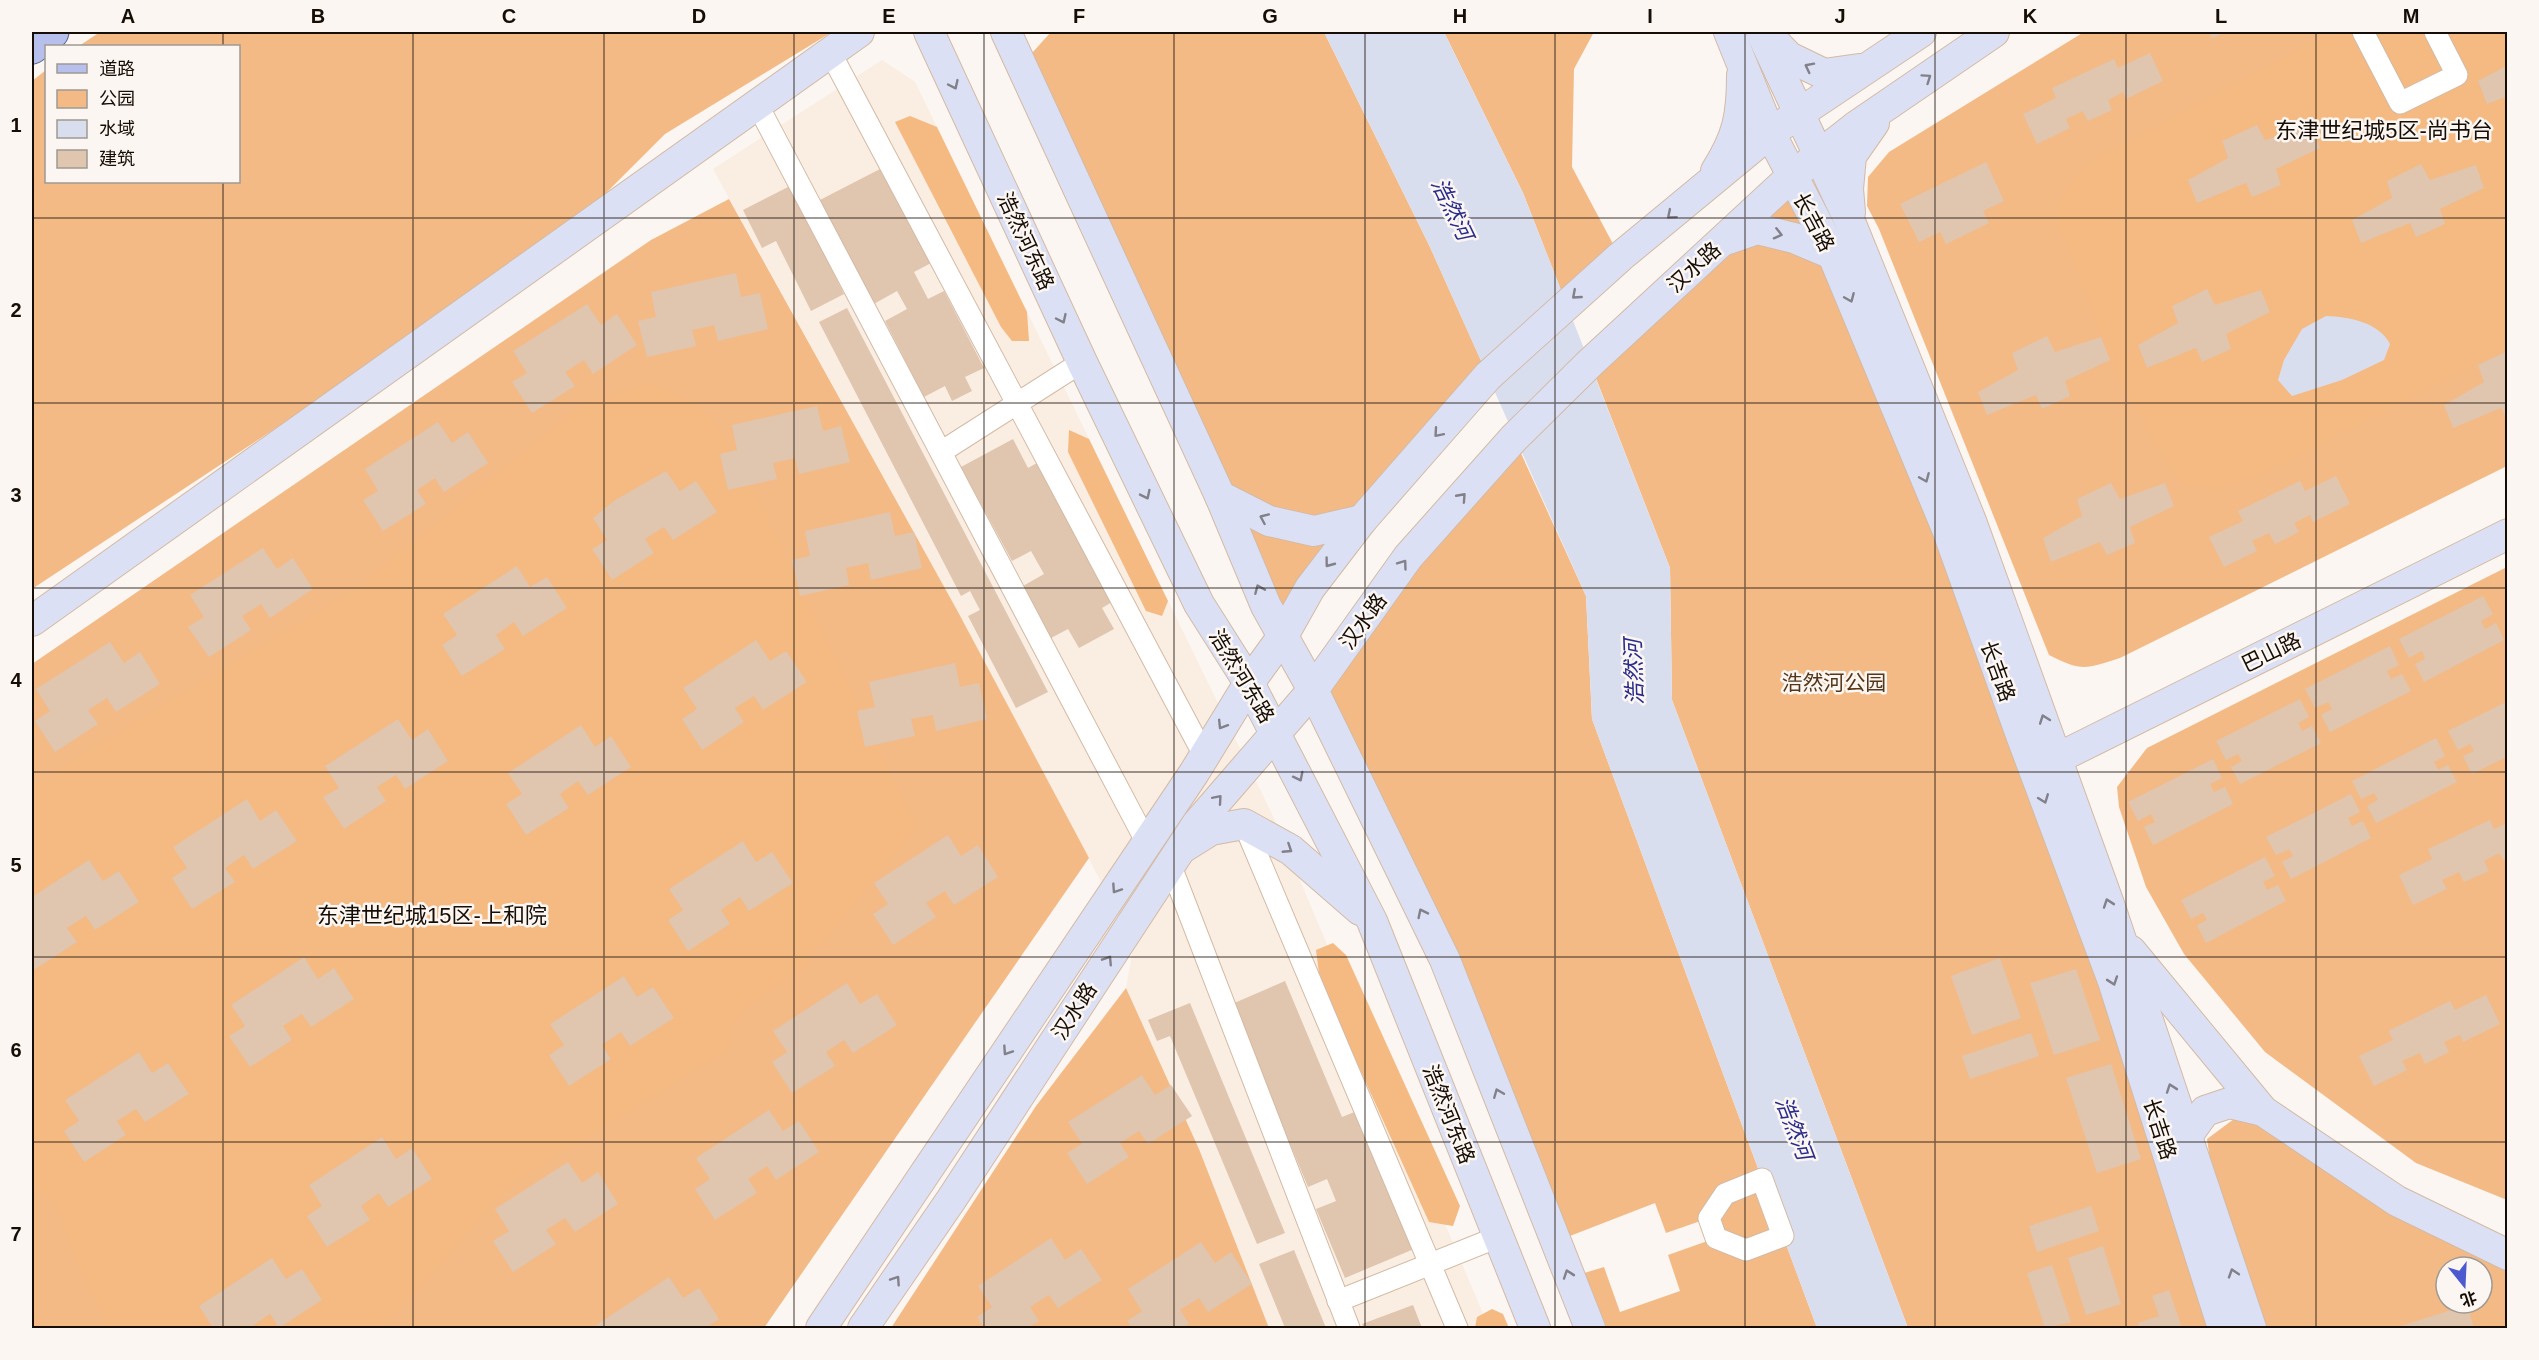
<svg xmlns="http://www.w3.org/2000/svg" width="2539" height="1360" viewBox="0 0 2539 1360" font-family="Arial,'Noto Sans SC',sans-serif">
	<rect width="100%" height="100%" fill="#fbf6f1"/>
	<path fill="#faede1" d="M882,60L915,82L1271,812L1489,1328H1269L1199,1149L1126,988L1134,944L957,610L713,169Z"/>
	<g fill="#f4ba86" fill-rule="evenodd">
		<path d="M100,32H832L665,134L603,196L326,395L32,589V81L46,70V182H238V46H79Z"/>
		<path d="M1051,32H1324L1430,247L1488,376L1283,636L1022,64Z"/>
		<path d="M1444,32H1594L1574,69L1572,167L1620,257L1566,303L1523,193Z"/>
		<path d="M2084,32H2507V466L2120,658C2085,669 2083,672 2049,655L1879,229L1867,206L1868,177L1889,152Z"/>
		<path d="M1791,177L1947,529L2224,1328H1908L1672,700L1670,568L1590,363Z"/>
		<path d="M729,199L957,610L1089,858L764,1328H32V664L651,240Z"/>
		<path d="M1514,438L1586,596L1592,719L1817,1328H1590L1568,1278L1604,1267L1620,1312L1680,1291L1668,1255L1716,1238L1709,1218L1666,1233L1655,1203L1557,1241L1313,690Z"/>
		<path d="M2507,567V1200L2416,1163L2265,1052L2184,954L2146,887L2119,807L2117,787L2147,748Z"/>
		<path d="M1126,988L1199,1149L1269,1328H891L1036,1106Z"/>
		<path d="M2234,1119L2267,1124L2507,1258V1328H2266L2215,1195L2207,1139ZM2446,1267H2482V1303H2446Z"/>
	</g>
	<g fill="#f5b982">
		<path d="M2331,32H2507V348L2262,474L2214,489L2184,484L2158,449L2117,376L2057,220L2061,200L2082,166Z"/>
		<path d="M910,116L937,127L1027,312L1029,341H1012L1001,327L895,122Z"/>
		<path d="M648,382L701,406L733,447L916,827L802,968L739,1012L727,1050L508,1186L402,1308L371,1328H109L78,1264L55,1203L32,1183V785L360,586L581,405Z"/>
		<path d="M1069,430L1089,439L1168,601L1162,616L1146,611L1068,452Z"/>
		<path d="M1333,943L1346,955L1460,1206L1453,1226L1429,1222L1320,981L1316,950Z"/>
		<path d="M1492,1309L1503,1314L1509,1328H1475L1477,1317Z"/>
	</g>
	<g fill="#d9deef">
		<path d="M1324,32H1444L1523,193L1670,568L1672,700L1908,1328H1817L1592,719L1586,596L1430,247Z"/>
		<path d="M2326,316C2350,317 2378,322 2390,344L2384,360L2342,380L2292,396L2278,380L2284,360L2302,329Z"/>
	</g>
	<g fill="#e0c5af">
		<path d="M2209,32H2226L2212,38Z"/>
		<path d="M2150,53L2163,81L2126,99L2123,92L2108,100L2112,110L2088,121L2083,111L2066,119L2070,128L2037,144L2023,114L2056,98L2052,88L2114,59L2118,68Z"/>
		<path d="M2508,65V96L2487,104L2478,81Z"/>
		<path d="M2257,125L2265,140L2311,125L2320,148L2276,169L2281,185L2252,197L2246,183L2197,203L2188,180L2228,158L2222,141Z"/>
		<path d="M1986,162L2004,201L1983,211L1989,223L1946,244L1940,232L1919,242L1900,204Z"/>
		<path d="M2421,164L2430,180L2476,165L2484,188L2440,209L2445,224L2416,237L2410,223L2361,243L2352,220L2392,198L2387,181Z"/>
		<path d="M882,168L931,263L914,272L928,299L944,291L984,368L965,377L972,391L952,401L945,386L924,397L885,321L907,309L897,291L872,305L818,201Z"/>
		<path d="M790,186L844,294L811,311L776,241L762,248L743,210Z"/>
		<path d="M736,273L741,297L760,293L768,329L718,341L714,325L692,330L696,346L647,357L638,321L656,317L651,292Z"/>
		<path d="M2207,289L2215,305L2261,290L2270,312L2226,334L2231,349L2202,362L2196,348L2147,368L2138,345L2178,323L2172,306Z"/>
		<path d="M587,304L601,325L617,314L637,345L593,374L584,360L565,372L575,386L532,413L512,382L527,373L513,351Z"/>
		<path d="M847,308L1048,692L1016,708L968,616L980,610L970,591L961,596L819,322Z"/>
		<path d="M2047,336L2055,352L2101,337L2110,360L2065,381L2070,396L2042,409L2036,395L1987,415L1978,392L2018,370L2012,353Z"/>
		<path d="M2508,351V421L2501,408L2453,428L2444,405L2484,382L2478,365Z"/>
		<path d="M817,406L823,431L841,426L850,462L799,474L795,458L773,463L777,479L728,490L720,454L737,450L732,425Z"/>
		<path d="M438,422L452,443L468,432L488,463L444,492L435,478L417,490L426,504L383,531L363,500L378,491L365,469Z"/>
		<path d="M1013,439L1028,468L1037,463L1112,602L1102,608L1114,629L1079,648L1068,629L1051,638L1023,586L1044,574L1031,551L1012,561L961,467Z"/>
		<path d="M666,471L680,491L696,481L717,512L673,540L664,527L645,539L654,553L612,580L592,549L607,540L593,518L615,500Z"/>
		<path d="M2336,476L2350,504L2313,522L2310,515L2294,523L2299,532L2275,544L2269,533L2252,541L2257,551L2224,567L2209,537L2243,521L2238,511L2300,481L2305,491Z"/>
		<path d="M2111,483L2120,499L2165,483L2174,506L2130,527L2135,543L2107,555L2100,542L2051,562L2043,538L2082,516L2077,499Z"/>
		<path d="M890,512L895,536L914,532L922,568L871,580L868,563L846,568L849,585L800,596L792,560L810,556L805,531Z"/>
		<path d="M263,548L277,569L293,558L313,589L270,618L261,604L242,616L251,630L209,657L188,627L204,617L190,595Z"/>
		<path d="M517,566L530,587L547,577L567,608L523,636L514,622L496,635L505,649L462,676L442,645L457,635L443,614Z"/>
		<path d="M2483,596L2493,614L2481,621L2485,629L2496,623L2504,640L2424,682L2415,664L2425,659L2422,651L2409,658L2399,639Z"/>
		<path d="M756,640L770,661L786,651L807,682L763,710L754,696L735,708L744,722L702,750L682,719L697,709L683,688Z"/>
		<path d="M110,642L124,663L140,652L160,684L116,712L107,698L88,710L98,724L55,752L35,721L50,711L36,689Z"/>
		<path d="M2390,646L2399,665L2387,671L2391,679L2402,674L2411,691L2330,732L2321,715L2332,709L2328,702L2315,708L2305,689Z"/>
		<path d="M955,663L960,687L979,683L987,719L936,731L933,715L911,719L915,736L865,747L857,711L875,707L869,682Z"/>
		<path d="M2300,699L2309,717L2298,723L2302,731L2312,726L2321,743L2240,784L2231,767L2242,761L2238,754L2226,760L2216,741Z"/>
		<path d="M2508,701V756L2472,774L2463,756L2474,751L2470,744L2458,750L2448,731Z"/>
		<path d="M398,719L412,740L428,729L448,761L405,789L396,775L377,787L386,801L344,829L323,797L339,788L325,766Z"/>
		<path d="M581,725L595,747L611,736L631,767L588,795L578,781L560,794L569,808L526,835L506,804L522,794L508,773Z"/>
		<path d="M2436,738L2445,756L2434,762L2438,770L2448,765L2457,782L2376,823L2367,806L2378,800L2374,793L2361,799L2352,781Z"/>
		<path d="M2213,759L2222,778L2210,784L2214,792L2225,787L2233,804L2153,845L2144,827L2155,822L2151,814L2138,821L2128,802Z"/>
		<path d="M2351,794L2360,812L2348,818L2352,826L2363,821L2371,838L2291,879L2282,862L2293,856L2289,849L2276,855L2266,837Z"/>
		<path d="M247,799L260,821L276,810L297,841L253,869L244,855L225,868L235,882L192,909L172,878L187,868L173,847Z"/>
		<path d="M2490,820L2494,829L2508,823V858L2503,860L2499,853L2484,861L2489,871L2464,882L2459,872L2442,880L2447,889L2413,905L2399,875L2432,859L2428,849Z"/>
		<path d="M948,835L961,856L978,845L998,877L954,905L945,891L926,903L936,917L893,945L873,914L888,904L874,883Z"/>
		<path d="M743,841L756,862L772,852L793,883L749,911L740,897L721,910L730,924L688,951L668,920L683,910L669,889Z"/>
		<path d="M2265,857L2275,876L2263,882L2267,890L2278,885L2286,901L2206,943L2197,925L2207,920L2203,913L2191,919L2181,900Z"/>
		<path d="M89,860L103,881L119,871L139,902L95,930L86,916L67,928L77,942L34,970L32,966V897Z"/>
		<path d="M304,957L318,979L334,968L354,999L311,1027L302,1014L283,1026L292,1040L250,1067L229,1036L245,1026L231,1005Z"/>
		<path d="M2000,958L2021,1018L1972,1035L1951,976Z"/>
		<path d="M2076,969L2100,1040L2054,1055L2030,983Z"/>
		<path d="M624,976L637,997L653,987L674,1018L630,1046L621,1032L602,1045L611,1059L569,1086L549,1055L564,1045L550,1024Z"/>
		<path d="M1285,981L1342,1117L1357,1111L1414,1249L1345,1278L1316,1209L1336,1201L1327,1179L1308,1187L1232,1004Z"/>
		<path d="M847,983L860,1004L877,994L897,1025L853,1053L844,1040L826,1052L835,1066L792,1093L772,1062L787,1052L773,1031Z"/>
		<path d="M2486,995L2500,1024L2463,1042L2460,1035L2444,1042L2449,1052L2425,1064L2420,1053L2402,1061L2407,1070L2374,1086L2359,1056L2393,1040L2388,1031L2450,1001L2455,1010Z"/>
		<path d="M1190,1003L1285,1233L1257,1244L1170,1036L1157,1041L1148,1020Z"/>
		<path d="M2031,1033L2039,1056L1970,1079L1962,1056Z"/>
		<path d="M139,1052L152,1073L168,1063L189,1094L145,1122L136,1109L117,1121L126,1135L84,1162L64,1131L79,1121L65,1100Z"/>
		<path d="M2111,1064L2141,1159L2097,1173L2066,1078Z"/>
		<path d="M1142,1075L1155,1095L1171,1085L1192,1116L1148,1144L1139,1131L1120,1143L1129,1157L1087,1184L1067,1153L1082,1144L1068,1122Z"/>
		<path d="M769,1110L783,1131L799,1121L819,1152L776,1180L767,1166L748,1179L757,1193L715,1220L695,1189L710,1179L696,1158Z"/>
		<path d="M382,1137L396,1159L412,1148L432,1179L388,1207L379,1193L361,1206L370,1220L327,1247L307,1216L322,1206L309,1185Z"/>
		<path d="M568,1162L582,1183L598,1172L618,1204L575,1232L565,1218L546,1230L556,1244L513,1272L493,1241L509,1231L495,1209Z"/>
		<path d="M2091,1206L2099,1231L2037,1252L2029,1226Z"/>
		<path d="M1051,1238L1065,1260L1081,1249L1102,1280L1058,1308L1049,1295L1030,1307L1039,1321L1027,1328H984L977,1317L992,1307L978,1286Z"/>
		<path d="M1201,1242L1215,1263L1231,1252L1252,1284L1208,1312L1199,1298L1180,1310L1189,1324L1182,1328H1132L1127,1321L1142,1311L1128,1289Z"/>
		<path d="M2103,1246L2121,1304L2086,1315L2068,1258Z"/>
		<path d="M1294,1250L1326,1328H1285L1259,1264Z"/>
		<path d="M272,1258L286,1279L302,1269L322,1300L279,1328L270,1314L251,1327L252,1328H213L199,1306Z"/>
		<path d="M2052,1265L2071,1322L2045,1328L2027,1273Z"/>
		<path d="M669,1277L683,1298L699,1288L719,1319L705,1328H598L596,1325Z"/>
		<path d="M2169,1290L2182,1328H2139L2138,1323L2159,1316L2152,1296Z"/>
		<path d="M1413,1305L1422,1328H1364L1362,1324Z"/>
		<path d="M2467,1305L2474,1328H2402L2401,1326Z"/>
	</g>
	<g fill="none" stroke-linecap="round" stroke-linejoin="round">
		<defs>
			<g id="street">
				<path d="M2363,32L2400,103L2457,75L2435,32"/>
				<path d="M830,52L1204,755"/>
				<path d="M757,104L1147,843"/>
				<path d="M941,452L1082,362"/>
				<path d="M1244,824L1457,1328"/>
				<path d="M1170,864L1349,1328"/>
				<path d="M1762,1179L1783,1236L1746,1250L1716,1238L1709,1218L1725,1194Z"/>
				<path d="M1338,1301L1498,1237"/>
			</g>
			<g id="secondary">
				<path d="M929,32L1082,362L1199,604L1249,683L1372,921L1535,1328"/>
				<path d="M1006,32L1220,496L1266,606L1313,690L1445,960L1590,1328"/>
				<path d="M1729,32L1770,133L1830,248L1947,529L2021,735L2113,981L2223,1328"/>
				<path d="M1761,32L1851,224L1971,521L2109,904L2251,1328"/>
				<path d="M1768,35L1789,57L1824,74L1859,69"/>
				<path d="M1716,171C1738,136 1742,116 1742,75"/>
				<path d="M1850,212L1848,189L1851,156L1874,123"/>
				<path d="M1725,240L1757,229L1794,238L1832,254"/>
				<path d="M1220,496L1269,521L1314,531L1362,520"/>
				<path d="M32,621L859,32"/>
				<path d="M2040,767L2508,534"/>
				<path d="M1184,847L1211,830L1244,824L1291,850L1360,910"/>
				<path d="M2131,951L2263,1111L2397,1201L2508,1255"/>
				<path d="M2187,1136L2205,1111L2229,1103L2263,1111"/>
				<path d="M821,1328L1194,773L1249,683L1283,636L1310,588L1362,520L1488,376L1620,257L1770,133L1921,32"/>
				<path d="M863,1328L951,1200L1197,824L1313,690L1408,557L1514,438L1590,363L1791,177L1855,127L1994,32"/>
			</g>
			<path id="primary" d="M32,47L52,32"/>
		</defs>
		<use href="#street" stroke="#d4baa4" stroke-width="23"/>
		<use href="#secondary" stroke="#d4baa4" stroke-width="32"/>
		<use href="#primary" stroke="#5f6693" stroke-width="35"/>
		<use href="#street" stroke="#fff" stroke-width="21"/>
		<use href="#secondary" stroke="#dbe0f5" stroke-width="30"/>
		<use href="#primary" stroke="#b7c0ec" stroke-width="33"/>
	</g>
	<defs><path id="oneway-chevron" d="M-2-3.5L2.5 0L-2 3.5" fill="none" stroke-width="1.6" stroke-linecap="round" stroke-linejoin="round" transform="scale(1.5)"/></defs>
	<g stroke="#828189">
		<use href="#oneway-chevron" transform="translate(1809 67) rotate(-153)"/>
		<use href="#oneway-chevron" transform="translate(1927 78) rotate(-35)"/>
		<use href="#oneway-chevron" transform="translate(954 85) rotate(65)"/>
		<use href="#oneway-chevron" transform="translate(1671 215) rotate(140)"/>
		<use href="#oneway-chevron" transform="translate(1778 234) rotate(14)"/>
		<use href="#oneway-chevron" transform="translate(1576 295) rotate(139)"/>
		<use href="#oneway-chevron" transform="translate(1850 298) rotate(67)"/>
		<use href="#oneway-chevron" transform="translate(1062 319) rotate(65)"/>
		<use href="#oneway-chevron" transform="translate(1438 433) rotate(131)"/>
		<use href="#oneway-chevron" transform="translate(1925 478) rotate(67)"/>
		<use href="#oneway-chevron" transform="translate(1146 495) rotate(64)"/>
		<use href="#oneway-chevron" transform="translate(1462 497) rotate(-48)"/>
		<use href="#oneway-chevron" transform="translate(1264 518) rotate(-156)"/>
		<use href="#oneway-chevron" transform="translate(1329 563) rotate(127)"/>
		<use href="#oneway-chevron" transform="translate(1403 564) rotate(-54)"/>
		<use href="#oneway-chevron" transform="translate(1259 589) rotate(-113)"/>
		<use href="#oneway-chevron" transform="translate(2044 719) rotate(-110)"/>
		<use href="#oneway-chevron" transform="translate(1222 725) rotate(122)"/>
		<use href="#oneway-chevron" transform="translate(1299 777) rotate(63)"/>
		<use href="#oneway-chevron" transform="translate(1218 799) rotate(-49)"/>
		<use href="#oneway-chevron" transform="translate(2044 799) rotate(69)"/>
		<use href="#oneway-chevron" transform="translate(1288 849) rotate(33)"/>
		<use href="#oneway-chevron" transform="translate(1116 889) rotate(124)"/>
		<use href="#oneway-chevron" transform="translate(2108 903) rotate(-109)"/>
		<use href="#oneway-chevron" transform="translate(1422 913) rotate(-116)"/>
		<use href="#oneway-chevron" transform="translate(1108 960) rotate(-57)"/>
		<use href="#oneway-chevron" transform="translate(2113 981) rotate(71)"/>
		<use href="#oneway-chevron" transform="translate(1007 1051) rotate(124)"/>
		<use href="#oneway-chevron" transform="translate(2171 1088) rotate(-109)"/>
		<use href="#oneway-chevron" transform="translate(1498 1093) rotate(-112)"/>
		<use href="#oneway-chevron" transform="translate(2233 1273) rotate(-108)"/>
		<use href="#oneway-chevron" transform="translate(1568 1274) rotate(-109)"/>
		<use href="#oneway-chevron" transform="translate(896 1280) rotate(-56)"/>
	</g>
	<path fill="none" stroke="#160d06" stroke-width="1.5" stroke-opacity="0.55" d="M223,32V46M413,32V1328M604,32V1328M794,32V1328M984,32V1328M1174,32V1328M1365,32V1328M1555,32V1328M1745,32V1328M1935,32V1328M2126,32V1328M2316,32V1328M223,182V1328M32,218H2508M32,403H2508M32,588H2508M32,772H2508M32,957H2508M32,1142H2508"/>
	<g text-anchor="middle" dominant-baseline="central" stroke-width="5" stroke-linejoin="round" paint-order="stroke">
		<g font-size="21" fill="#160d06" stroke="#fbf6f1">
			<text transform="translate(1814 222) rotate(62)">长吉路</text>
			<text transform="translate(1026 241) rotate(65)">浩然河东路</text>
			<text transform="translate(1694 267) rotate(-42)">汉水路</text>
			<text transform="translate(1363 621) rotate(-54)">汉水路</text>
			<text transform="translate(2271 652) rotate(-26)">巴山路</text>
			<text transform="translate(1998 671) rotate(70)">长吉路</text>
			<text transform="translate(1242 676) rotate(59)">浩然河东路</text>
			<text transform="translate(1074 1011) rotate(-57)">汉水路</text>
			<text transform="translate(1449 1114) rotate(68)">浩然河东路</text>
			<text transform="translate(2160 1129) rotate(72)">长吉路</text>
		</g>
		<g font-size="21" fill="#553619" stroke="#fbf6f1">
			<text x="1834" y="682">浩然河公园</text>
		</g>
		<g font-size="22" fill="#160d06" stroke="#fbf6f1">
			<text x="2384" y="130">东津世纪城5区-尚书台</text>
			<text x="432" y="915">东津世纪城15区-上和院</text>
		</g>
		<g font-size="22" font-style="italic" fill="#292c8b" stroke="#fbf6f1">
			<text transform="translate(1452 209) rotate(64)">浩然河</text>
			<text transform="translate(1634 672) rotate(-92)">浩然河</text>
			<text transform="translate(1794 1128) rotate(69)">浩然河</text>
		</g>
	</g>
	<rect width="2539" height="1360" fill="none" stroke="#fbf6f1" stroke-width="66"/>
	<rect x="45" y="45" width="195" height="138" fill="#fbf6f1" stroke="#9f9993" stroke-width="1.5"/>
	<rect x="57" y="64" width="30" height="9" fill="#b7c0ec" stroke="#9f9993" stroke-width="1.5"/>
	<text x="99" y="75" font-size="18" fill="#160d06">道路</text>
	<rect x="57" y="90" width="30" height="18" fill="#f4ba86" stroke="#9f9993" stroke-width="1.5"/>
	<text x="99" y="105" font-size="18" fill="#160d06">公园</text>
	<rect x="57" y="120" width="30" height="18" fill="#d9deef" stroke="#9f9993" stroke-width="1.5"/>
	<text x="99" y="135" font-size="18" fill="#160d06">水域</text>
	<rect x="57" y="150" width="30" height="18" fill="#e0c5af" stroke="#9f9993" stroke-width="1.5"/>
	<text x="99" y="165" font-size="18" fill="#160d06">建筑</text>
	<g transform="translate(2464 1285) rotate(162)"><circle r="28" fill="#fbf6f1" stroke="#9f9993" stroke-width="1.5"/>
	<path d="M0-4.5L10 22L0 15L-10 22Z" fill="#4d59cf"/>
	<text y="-9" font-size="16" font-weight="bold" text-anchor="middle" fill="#160d06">北</text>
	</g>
	<rect x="33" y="33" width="2473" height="1294" fill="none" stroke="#160d06" stroke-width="2"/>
	<g font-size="20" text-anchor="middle" font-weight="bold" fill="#160d06">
		<text x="128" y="23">A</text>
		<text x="318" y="23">B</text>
		<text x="509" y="23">C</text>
		<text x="699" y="23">D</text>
		<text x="889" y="23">E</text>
		<text x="1079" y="23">F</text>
		<text x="1270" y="23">G</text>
		<text x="1460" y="23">H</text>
		<text x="1650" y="23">I</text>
		<text x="1840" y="23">J</text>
		<text x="2030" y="23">K</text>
		<text x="2221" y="23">L</text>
		<text x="2411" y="23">M</text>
		<text x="16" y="132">1</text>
		<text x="16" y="317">2</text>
		<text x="16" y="502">3</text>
		<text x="16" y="687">4</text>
		<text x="16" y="872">5</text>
		<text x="16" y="1057">6</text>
		<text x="16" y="1241">7</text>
	</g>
</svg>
